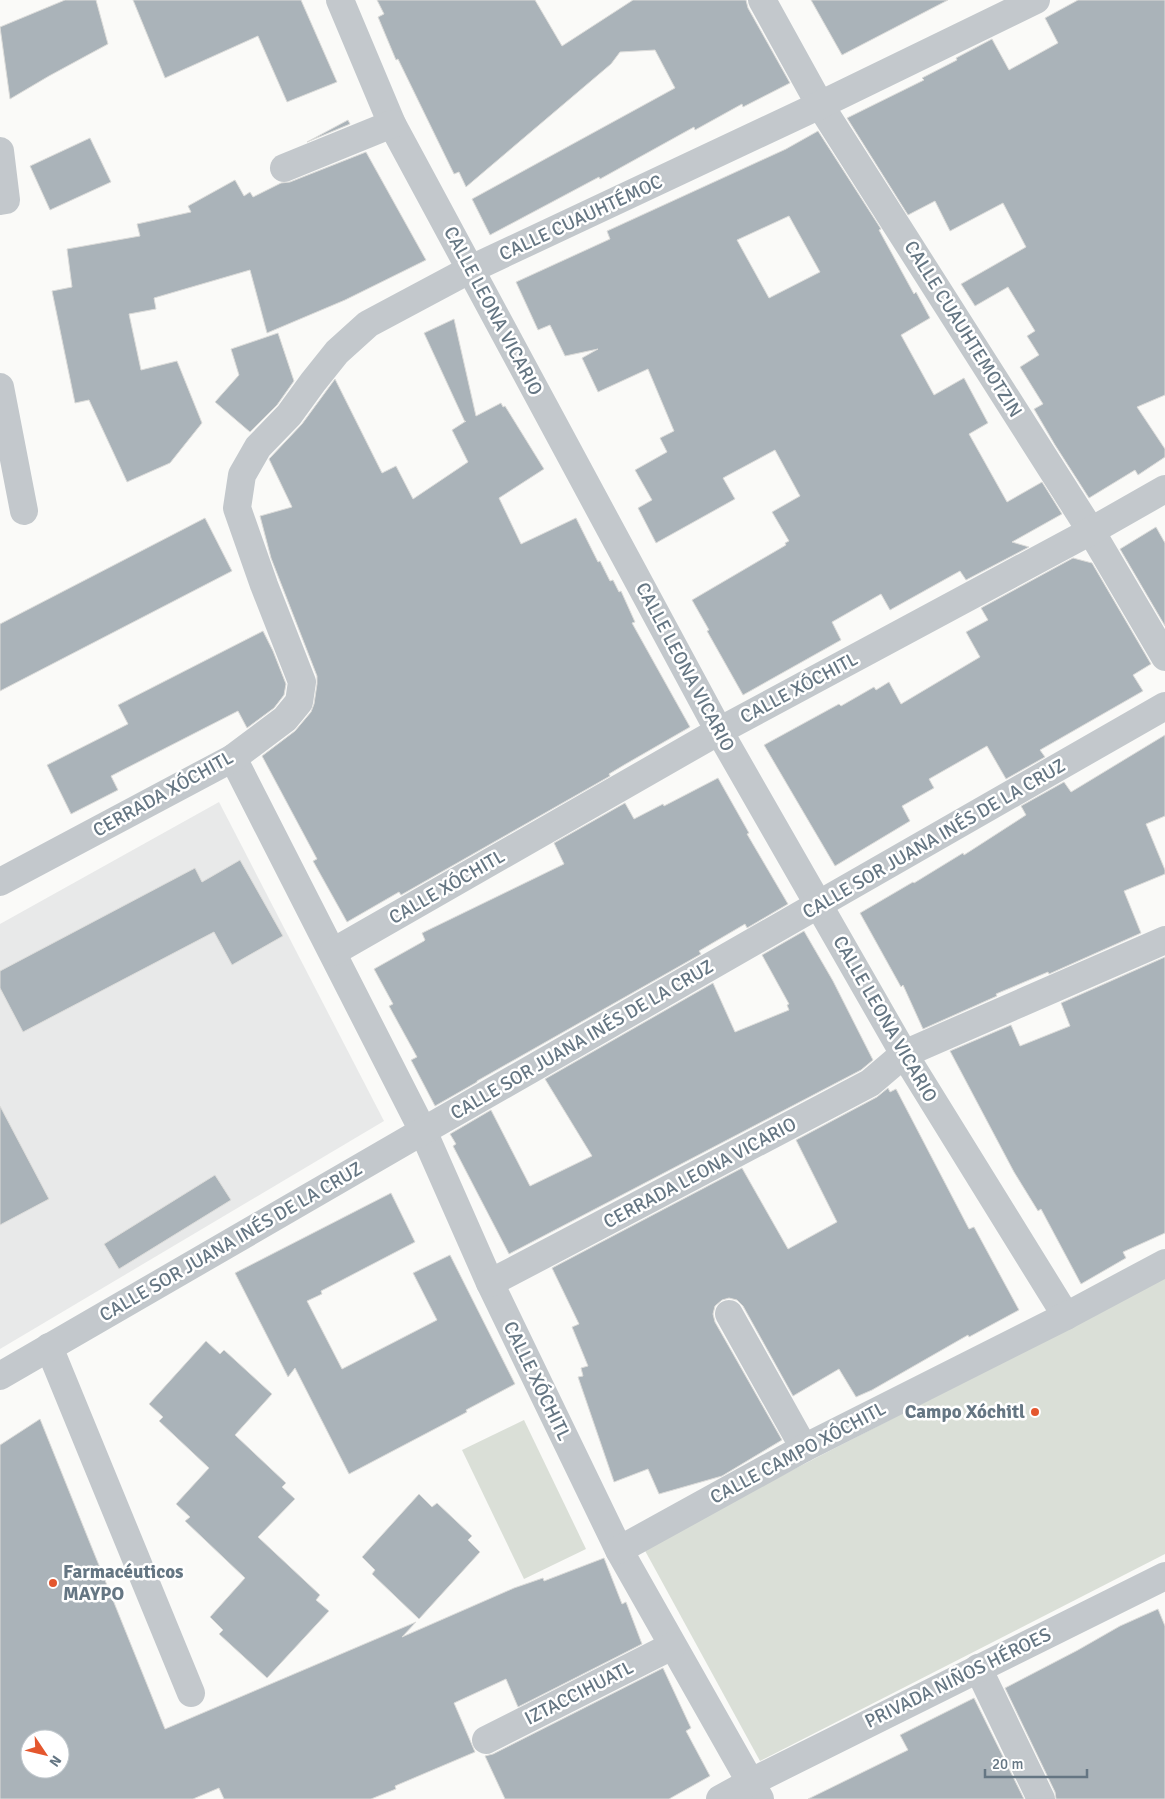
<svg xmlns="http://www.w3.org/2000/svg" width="1165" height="1799" viewBox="0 0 1165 1799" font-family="Signika,sans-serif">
	<rect width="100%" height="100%" fill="#fafaf8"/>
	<path fill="#e8e9e9" d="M219,802L384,1121L0,1349V924Z"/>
	<g fill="#dadfd7">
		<path d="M1165,1278V1554L760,1761L643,1547Z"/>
		<path d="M524,1420L586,1549L524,1579L462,1450Z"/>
	</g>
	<g fill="#aab3b9" stroke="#dcdcda" fill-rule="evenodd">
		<path d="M65,0H96L108,44L49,76L10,99L0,27Z"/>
		<path d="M133,0H301L337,82L287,102L258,36L165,78Z"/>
		<path d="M377,0H535L562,46L633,0H746L748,8L790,83L743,107L742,104L695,130L694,127L600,179L599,177L490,235L472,199L675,88L655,50L620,52L611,64L466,187L459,172L454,174L398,59L396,60L378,17L384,14Z"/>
		<path d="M811,0H948L842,55Z"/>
		<path d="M1078,0H1165V395L1137,407L1165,449V457L1138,475L1135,470L1089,498L1055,445L1034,409L1043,404L1020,367L1039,355L1027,336L1035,331L1008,287L975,306L961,284L1026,247L1003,203L950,231L935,201L908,215L847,118L924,80L922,78L957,60L956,58L992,39L1009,70L1058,43L1045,18Z"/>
		<path d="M348,120L350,124L307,142Z"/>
		<path d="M818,131L881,229L879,230L914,294L916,292L930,318L901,335L934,395L964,378L988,423L969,434L1007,502L1042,482L1062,514L1012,542L1029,547L966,580L960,571L890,610L881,594L832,622L841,640L743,695L707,631L709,630L692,600L786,545L785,543L789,541L772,512L800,496L775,450L723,478L735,499L656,543L638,508L652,500L635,470L667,452L660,438L674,431L648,369L598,392L582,358L598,349L565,356L550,325L538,330L516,282L610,239L607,231L786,149ZM789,216L820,272L769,298L737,240Z"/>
		<path d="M90,138L111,182L50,210L30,166Z"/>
		<path d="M366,152L426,260L345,300L267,333L250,270L154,298L156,309L129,314L141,370L177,361L202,423L170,463L127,482L89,400L75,403L52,291L72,287L67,249L140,236L137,224L191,212L188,206L235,180L244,196L250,192L253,197L281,183L290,182Z"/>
		<path d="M454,319L476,416L501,403L503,407L505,406L544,469L499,498L521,544L576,518L598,562L600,561L610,581L613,580L619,592L621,591L635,622L632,623L690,727L624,765L609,774L610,776L401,895L399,892L347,922L313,861L317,859L262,756L295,731L311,712L314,704L317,684V676L271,558L260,516L292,507L269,459L302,424L335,379L382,473L396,466L413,499L468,462L452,430L466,421L465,422L424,333Z"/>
		<path d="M278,333L294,381L277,405L250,432L215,402L239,375L231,349Z"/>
		<path d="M205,518L232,571L0,691V624Z"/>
		<path d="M1156,527L1165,543V626L1120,549Z"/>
		<path d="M1073,558L1092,563L1151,664L1133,675L1143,691L1040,750L1045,757L1006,779L987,746L929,779L934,788L902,806L910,821L835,866L764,745L839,704L841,706L874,687L876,690L889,682L901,704L980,657L966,632L988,620L981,608Z"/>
		<path d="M263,631L273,651L286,684L284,695L274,708L247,728L238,711L111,776L118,790L71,814L47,765L128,724L118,705Z"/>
		<path d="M1165,735V816L1146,824L1165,870V874L1124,891L1141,933L1049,974L1048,972L996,994L997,996L923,1029L903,985L901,987L860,913L913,882L914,883L963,853L964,855L1026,815L1021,806L1064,782L1071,792Z"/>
		<path d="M718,778L749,833L747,834L788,904L747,928L745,924L699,951L701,954L477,1081V1082L435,1106L411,1060L417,1057L389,1006L393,1004L374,969L424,941L425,940L422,933L564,864L554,843L625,803L634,819L663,804L664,806Z"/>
		<path d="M240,860L283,936L232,965L214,932L23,1032L0,988V971L195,868L202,882Z"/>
		<path d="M804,931L833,981L873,1060L861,1070L509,1254L453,1146L456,1144L450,1134L491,1110L530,1186L592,1156L545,1079L713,983L735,1032L789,1010L787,1005L789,1004L762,955Z"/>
		<path d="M1165,957V1233L1123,1252L1126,1258L1081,1284L1041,1209L1038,1211L1014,1172L950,1051L1011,1025L1020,1046L1070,1026L1061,1003Z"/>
		<path d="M888,1088L890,1092L896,1089L969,1229L974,1227L1019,1310L969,1337L968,1335L872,1390L856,1397L839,1369L793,1396L743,1306L737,1300L729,1298L722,1300L715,1306L713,1314L715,1322L782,1440L722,1476L659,1494L648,1469L614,1482L578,1377L583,1376L581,1368L588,1366L572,1327L579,1324L552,1268L742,1168L788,1249L837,1222L796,1140L877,1097Z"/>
		<path d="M0,1106L49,1199L0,1225Z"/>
		<path d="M215,1175L231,1200L119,1269L104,1244Z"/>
		<path d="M391,1193L415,1242L321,1291L322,1294L307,1301L342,1369L437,1320L413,1273L450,1255L515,1384L466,1410L467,1412L349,1474L295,1368L288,1377L235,1273Z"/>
		<path d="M206,1341L220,1354L224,1350L272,1394L235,1435L286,1483L282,1487L295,1499L258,1537L320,1595L316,1600L329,1611L267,1678L219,1634L223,1630L210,1617L245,1578L185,1521L190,1517L176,1504L209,1468L159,1421L163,1417L149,1404Z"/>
		<path d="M40,1419L165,1729L416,1622L402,1637L514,1588L543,1578L544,1581L604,1558L622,1604L626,1602L642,1644L518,1707L506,1679L454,1703L475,1752L395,1786L396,1789L371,1799H224L219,1788L193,1799H0V1445ZM30,1739H60V1769H30Z"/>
		<path d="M419,1494L432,1507L437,1503L472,1536L468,1540L480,1552L419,1619L372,1574L375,1570L362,1557Z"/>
		<path d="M1158,1609L1165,1626V1799H1056L1055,1792L1005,1688L1078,1650L1120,1626Z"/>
		<path d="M663,1668L691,1728L686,1731L710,1776L669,1799H505L485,1756L493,1754Z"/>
		<path d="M974,1698L1024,1799H808L908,1750L900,1735Z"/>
	</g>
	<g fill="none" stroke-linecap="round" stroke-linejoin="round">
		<g stroke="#c3c8cc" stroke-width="28">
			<path d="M340,0L392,124L719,731L904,1054L1066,1316"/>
			<path d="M762,0L820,105L1091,531L1165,657"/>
			<path d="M0,151L6,200L0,201"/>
			<path d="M284,168L392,124"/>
			<path d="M0,387L24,511"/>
			<path d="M233,758L423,1131L490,1283L619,1550L760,1799"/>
			<path d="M0,882L233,758L285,719L299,702L302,682L264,585L237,508L242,475L258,447L289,415L313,382L337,352L368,324L471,269L820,105L1036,0"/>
			<path d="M333,952L719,731L1091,531L1165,489"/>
			<path d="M490,1283L870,1083L904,1054L1165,940"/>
			<path d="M729,1314L804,1448"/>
			<path d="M49,1347L191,1693"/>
			<path d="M0,1376L423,1131L1165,706"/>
			<path d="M619,1550L804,1448L1066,1316L1165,1263"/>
			<path d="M978,1668L1041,1799"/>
			<path d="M486,1740L672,1646"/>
			<path d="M720,1799L751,1782L1165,1576"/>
		</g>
	</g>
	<g fill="#e4572e" stroke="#fff" stroke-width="2">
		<circle cx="1035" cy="1412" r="5"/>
		<circle cx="53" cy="1583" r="5"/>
	</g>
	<g text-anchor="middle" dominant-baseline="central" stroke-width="5" stroke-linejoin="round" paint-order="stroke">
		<g font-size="19" fill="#657683" stroke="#fff">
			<text transform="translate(581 218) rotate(-25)">CALLE CUAUHTÉMOC</text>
			<text transform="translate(493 311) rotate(62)">CALLE LEONA VICARIO</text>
			<text transform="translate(963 329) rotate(58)">CALLE CUAUHTEMOTZIN</text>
			<text transform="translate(685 667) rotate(62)">CALLE LEONA VICARIO</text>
			<text transform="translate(799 688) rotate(-28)">CALLE XÓCHITL</text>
			<text transform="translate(163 794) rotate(-29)">CERRADA XÓCHITL</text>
			<text transform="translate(934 839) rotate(-30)">CALLE SOR JUANA INÉS DE LA CRUZ</text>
			<text transform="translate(447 887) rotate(-30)">CALLE XÓCHITL</text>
			<text transform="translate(885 1019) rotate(60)">CALLE LEONA VICARIO</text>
			<text transform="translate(582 1040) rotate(-30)">CALLE SOR JUANA INÉS DE LA CRUZ</text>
			<text transform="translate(700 1173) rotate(-28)">CERRADA LEONA VICARIO</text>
			<text transform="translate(231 1242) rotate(-30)">CALLE SOR JUANA INÉS DE LA CRUZ</text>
			<text transform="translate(537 1381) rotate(64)">CALLE XÓCHITL</text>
			<text transform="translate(798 1453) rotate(-28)">CALLE CAMPO XÓCHITL</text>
			<text transform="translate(958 1678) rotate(-26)">PRIVADA NIÑOS HÉROES</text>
			<text transform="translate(579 1693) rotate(-27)">IZTACCIHUATL</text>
		</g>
		<g font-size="19" font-weight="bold" fill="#657683" stroke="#fff" text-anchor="end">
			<text x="1025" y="1412">Campo Xóchitl</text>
			<text x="63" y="1572" text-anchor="start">Farmacéuticos<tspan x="63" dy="22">MAYPO</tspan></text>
		</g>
	</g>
	<g transform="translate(45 1754) rotate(125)"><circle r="24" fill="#ffffff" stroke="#c1c8cd"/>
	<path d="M0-4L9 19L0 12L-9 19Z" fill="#e4572e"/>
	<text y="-8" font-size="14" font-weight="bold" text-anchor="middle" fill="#657683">N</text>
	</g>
	<path d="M985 1769v8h102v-8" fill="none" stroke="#657683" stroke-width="2.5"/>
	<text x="992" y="1769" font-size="15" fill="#657683" stroke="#ffffff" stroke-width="4" paint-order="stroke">20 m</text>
</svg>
